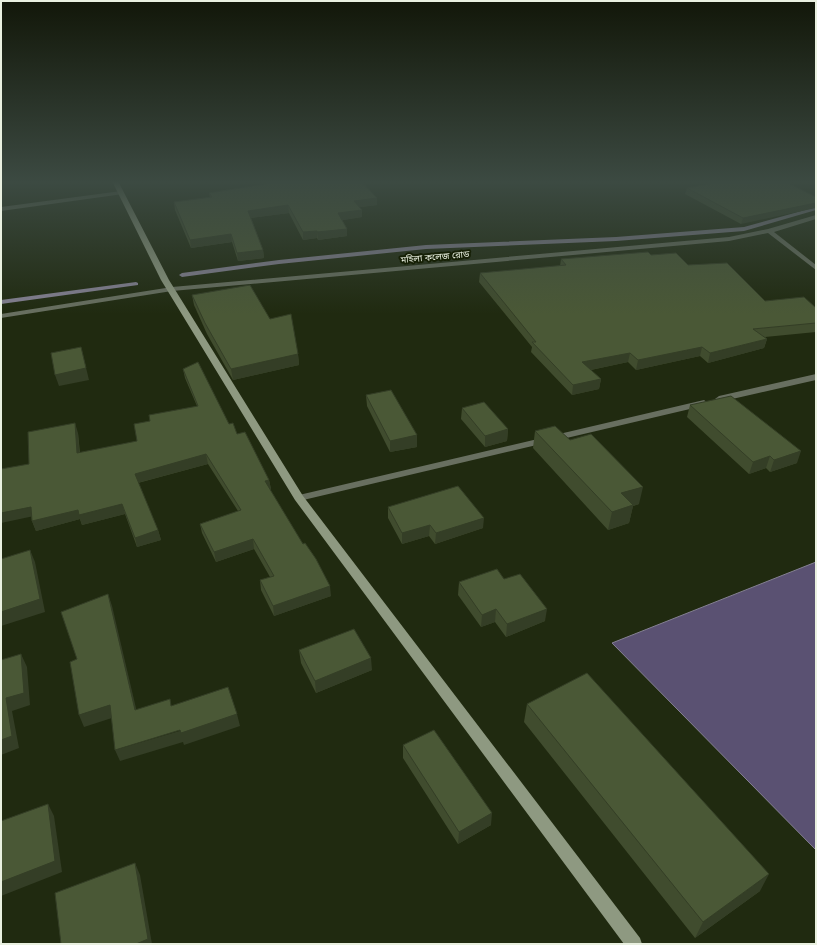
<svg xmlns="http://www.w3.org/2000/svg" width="817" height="945" viewBox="0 0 817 945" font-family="Helvetica,'Noto Sans Bengali',sans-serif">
	<rect width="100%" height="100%" fill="#202a10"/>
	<path fill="#5a5172" stroke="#858193" d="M816,562V850L612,643Z"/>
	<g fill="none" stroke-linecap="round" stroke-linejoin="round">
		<g fill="#858193" fill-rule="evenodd">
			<path d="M816,207V210L744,231L616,241L426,249L279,264L182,277L179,275L182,273L279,260L426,245L616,237L744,227Z"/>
			<path d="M136,282L138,283V285L1,304V300Z"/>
		</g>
		<path fill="#686f60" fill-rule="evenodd" d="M121,191L123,192V194L1,211V207Z"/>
		<g fill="#686f60" fill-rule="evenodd">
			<path d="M816,215V219L774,232L816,265V270L768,233L729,241L172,291L1,318V314L172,287L729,237L768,229Z"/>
			<path d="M816,374V380L719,402L715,399L719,396Z"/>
			<path d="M704,400L708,403L707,405L299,501L294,498L299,495Z"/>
		</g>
		<path fill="#8e9981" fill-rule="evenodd" d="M112,181H118L169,280L303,496L640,938L642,944H624L295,500L161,280Z"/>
	</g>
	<g fill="#404c2e">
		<path d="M265,181H361L377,205L359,207L362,217L342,220L347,229V236L318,240L317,238L303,240L289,213L251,218L263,250L264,258L238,261L232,242L191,248L175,210L174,202L210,198L209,193L267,184Z"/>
		<path d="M724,181H796L786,183L741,224L685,194L687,188Z"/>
		<path d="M651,255L688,265L765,301L816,308V332L765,337L767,339L764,348L708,363L700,356L636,370L628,362L591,370L601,379L599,389L572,395L531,352L532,347L479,282L480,273L560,266L561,259Z"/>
		<path d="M192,295L270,319L298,354L299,365L233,380L207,334L194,305Z"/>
		<path d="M183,369L229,424L237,434L269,480L271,489L270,490L331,596L274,616L261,590L260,580L270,577L254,549L216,562L202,533L200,524L238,511L208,464L138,483L158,530L161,540L137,547L125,514L82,525L80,519L36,531L32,521L29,464L78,433L80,453L137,441L150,421L197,406L185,378Z"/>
		<path d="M366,395L417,447L390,452L367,406Z"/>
		<path d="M690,405L797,463L770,472L766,468L749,474L687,417Z"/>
		<path d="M462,408L508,429L507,441L485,447L461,419Z"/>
		<path d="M535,431L639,504L633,506L629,523L608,530L533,448Z"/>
		<path d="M388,507L483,528L435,544L429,536L402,544L388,518Z"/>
		<path d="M459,582L545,621L506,637L495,622L481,627L458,595Z"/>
		<path d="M299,650L372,670L316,693L301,663Z"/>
		<path d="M527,704L760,891L695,938L524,722Z"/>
		<path d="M403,745L491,825L458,844L403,758Z"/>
	</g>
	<g fill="#343e26">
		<path d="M776,181H796L776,184Z"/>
		<path d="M377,198V205L354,208V201Z"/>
		<path d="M816,203V208L741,224L743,218Z"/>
		<path d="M288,205L289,213L249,218L248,211Z"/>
		<path d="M362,210V217L338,221V213Z"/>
		<path d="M347,229V236L318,240L317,232Z"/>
		<path d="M317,231V238L303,240V232Z"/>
		<path d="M231,234L232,242L191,248L190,240Z"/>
		<path d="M263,250L264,258L238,261L237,253Z"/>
		<path d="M767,339L764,348L708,363L710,353Z"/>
		<path d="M81,347L89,380L59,386L55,375Z"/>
		<path d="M702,347L700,356L636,370L638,360Z"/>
		<path d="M630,353L628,362L581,372L582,362Z"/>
		<path d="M298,354L299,365L233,380L231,369Z"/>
		<path d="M601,379L599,389L572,395L573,385Z"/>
		<path d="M75,423L78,433L80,463L77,453Z"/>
		<path d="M508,429L507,441L485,447V436Z"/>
		<path d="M417,435V447L390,452V441Z"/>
		<path d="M801,451L797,463L770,472L774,460Z"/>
		<path d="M206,454L208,464L137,483L135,474Z"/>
		<path d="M770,456L766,468L749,474L753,462Z"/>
		<path d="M269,480L271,489L266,491L265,481Z"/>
		<path d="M643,487L639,504L633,506L629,523L608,530L612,512L621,493Z"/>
		<path d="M122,504L125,514L82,525L80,519L36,531L32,521L78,510Z"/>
		<path d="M31,507L34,516L1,523V513Z"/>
		<path d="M484,518L483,528L435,544L436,533Z"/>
		<path d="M430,525L429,536L402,544V533Z"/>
		<path d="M158,530L161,540L137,547L135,538Z"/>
		<path d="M253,539L254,549L216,562L214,552Z"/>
		<path d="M30,550L35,562L45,612L1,626V612Z"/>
		<path d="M330,586L331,596L274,616L273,606Z"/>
		<path d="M108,594L112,606L139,721L135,710Z"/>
		<path d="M496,609L495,622L481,627L482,615Z"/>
		<path d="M547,609L545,621L506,637L507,624Z"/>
		<path d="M21,654L27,667L30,705L12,711L19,748L1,755V740L6,698Z"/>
		<path d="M371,658L372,670L316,693L315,681Z"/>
		<path d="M110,705L115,717L84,727L79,715Z"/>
		<path d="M237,714L240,726L184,745L183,742L120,761L115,750Z"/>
		<path d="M48,804L54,816L62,872L1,896V882Z"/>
		<path d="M492,813L491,825L458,844L459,832Z"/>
		<path d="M135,863L140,875L152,944H136Z"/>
		<path d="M769,874L760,891L695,938L703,922Z"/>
	</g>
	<g fill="#4a5836" stroke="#343e26">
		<path d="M270,181H361L377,198L354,201L362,210L338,213L347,229L317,232V231L303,232L288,205L248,211L263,250L237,253L231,234L190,240L174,202L212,197L209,193L271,183Z"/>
		<path d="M724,181H784L816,197V203L743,218L687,188Z"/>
		<path d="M648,252L651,255L676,253L688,265L727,263L765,301L804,297L816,308V323L753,329L767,339L710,353L702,347L638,360L630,353L582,362L601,379L573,385L532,342H536L480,273L566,265L561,259Z"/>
		<path d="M250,285L270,319L291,314L298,354L231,369L205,323L192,295Z"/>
		<path d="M81,347L86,368L55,375L51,353Z"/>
		<path d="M198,362L229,424L233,423L237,434L245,432L269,480L265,481L303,544L305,543L316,559L330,586L273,606L260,580L274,576L253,539L214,552L200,524L241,510L206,454L135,474L158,530L135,538L122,504L79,515L78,510L32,521L31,507L1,513V469L29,464L28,432L75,423L77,453L137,441L134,424L150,421L149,415L198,406L183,369Z"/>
		<path d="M391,390L417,435L390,441L366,395Z"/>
		<path d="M731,396L801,451L774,460L770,456L753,462L690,405Z"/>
		<path d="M484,402L508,429L485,436L462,408Z"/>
		<path d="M555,426L570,440L591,434L643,487L621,493L633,505L612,512L535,431Z"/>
		<path d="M458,486L484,518L436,533L430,525L402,533L388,507Z"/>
		<path d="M30,550L40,599L1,612V559Z"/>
		<path d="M497,569L504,579L520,574L547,609L507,624L496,609L482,615L459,582Z"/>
		<path d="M108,594L135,710L170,699L171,706L228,687L237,714L181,733L180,730L115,750L110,705L79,715L70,662L77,659L61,612Z"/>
		<path d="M354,629L371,658L315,681L299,650Z"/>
		<path d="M21,654L24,693L6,698L12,736L1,740V660Z"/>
		<path d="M587,673L769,874L703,922L527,704Z"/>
		<path d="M434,730L492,813L459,832L403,745Z"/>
		<path d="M48,804L55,861L1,882V821Z"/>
		<path d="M135,863L148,939L136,944H61L55,893Z"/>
	</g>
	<linearGradient id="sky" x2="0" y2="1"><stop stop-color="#121709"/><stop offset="0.58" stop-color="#3c4a42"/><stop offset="1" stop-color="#3c4a42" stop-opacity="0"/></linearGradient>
	<rect width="817" height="314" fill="url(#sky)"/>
	<g text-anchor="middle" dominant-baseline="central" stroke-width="4" stroke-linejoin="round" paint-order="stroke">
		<g font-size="9" fill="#e9f0e0" stroke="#162006">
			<text transform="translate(435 257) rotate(-5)">মহিলা কলেজ রোড</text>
		</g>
	</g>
	<rect width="817" height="945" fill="none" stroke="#e9f0e0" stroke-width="4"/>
</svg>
